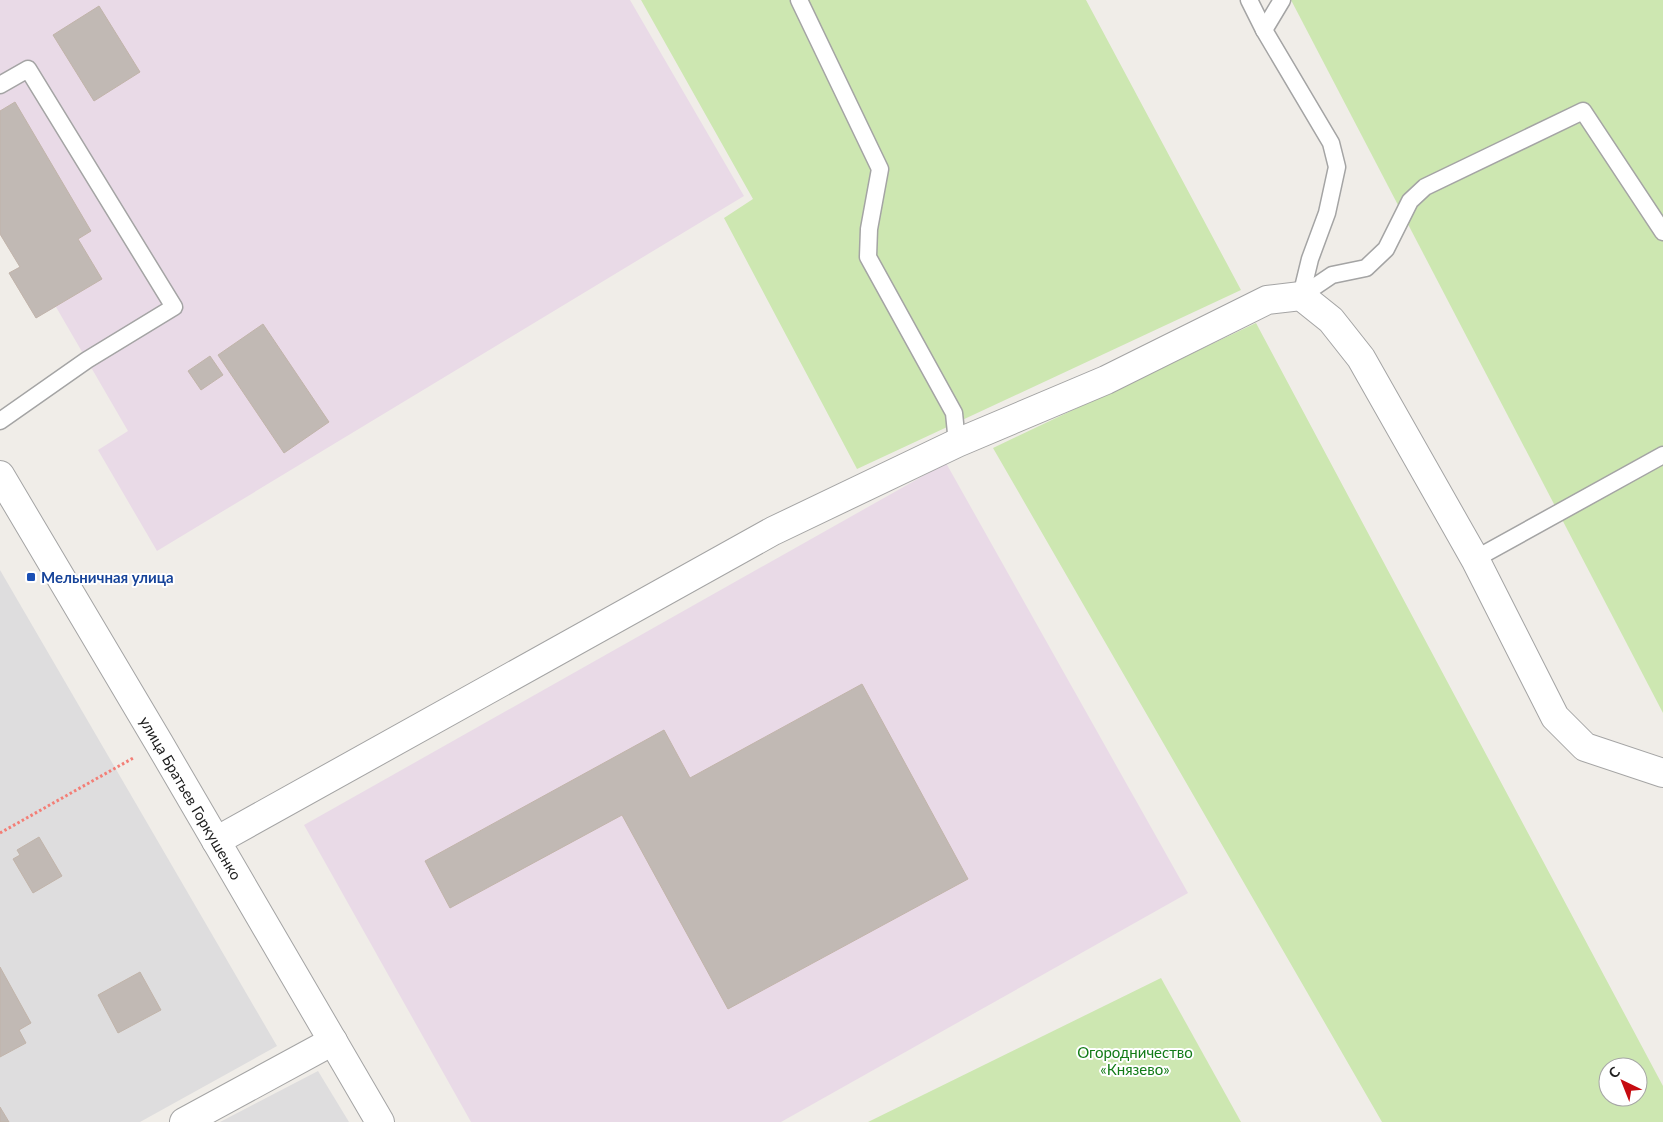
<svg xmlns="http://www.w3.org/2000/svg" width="1663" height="1122" viewBox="0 0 1663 1122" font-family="Lato,sans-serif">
	<rect width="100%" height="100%" fill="#f0ede8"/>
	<g fill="#deddde">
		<path d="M0,570L277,1046L140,1122H0Z"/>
		<path d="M318,1071L349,1122H220Z"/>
	</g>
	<g fill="#e9dae7">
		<path d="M0,0H630L744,196L157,551L98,450L128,431L56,307L36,318L9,273L20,267L0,234Z"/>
		<path d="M946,463L1188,893L781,1122H471L304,825Z"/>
	</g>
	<g fill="#cde7b1" fill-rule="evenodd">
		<path d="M641,0H1086L1241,290L857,469L724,218L753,199Z"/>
		<path d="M1291,0H1663V713Z"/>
		<path d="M1256,323L1663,1086V1122H1382L993,448ZM1608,1067H1638V1097H1608Z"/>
		<path d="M1161,978L1241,1122H868Z"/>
	</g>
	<g fill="#c1b9b4" stroke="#c1b4aa">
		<path d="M99,6L140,72L94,101L53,35Z"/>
		<path d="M15,102L91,231L78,239L102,279L36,318L9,273L20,267L0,234V111Z"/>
		<path d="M263,324L329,422L284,453L218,355Z"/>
		<path d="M210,356L223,375L201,390L188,371Z"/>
		<path d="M862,684L968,879L728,1009L622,815L450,908L425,861L664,730L690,778Z"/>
		<path d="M39,837L62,876L33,893L13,859L20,855L17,850Z"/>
		<path d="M0,967L31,1023L19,1030L26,1043L0,1057Z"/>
		<path d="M140,972L161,1010L118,1033L98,995Z"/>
		<path d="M0,1107L9,1122H0Z"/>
	</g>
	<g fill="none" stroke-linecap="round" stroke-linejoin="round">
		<defs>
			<g id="service">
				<path d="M799,0L880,169L869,229L868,257L954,413L957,443"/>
				<path d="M1249,0L1264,30L1331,143L1337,167L1327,213L1310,259L1301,296"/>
				<path d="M1264,30L1282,0"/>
				<path d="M0,85L28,69L174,307L87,360L0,421"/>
				<path d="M1301,296L1332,275L1366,268L1386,249L1410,201L1425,187L1583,111L1663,232"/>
				<path d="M1475,559L1663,455"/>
			</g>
			<g id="minor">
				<path d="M216,841L773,531L957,443L1106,380L1267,300L1301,296L1331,320L1361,358L1475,559L1555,717L1585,747L1663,773"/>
				<path d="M184,1122L333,1041"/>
			</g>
			<g id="tertiary">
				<path id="s1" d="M0,475L159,743L380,1122"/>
			</g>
		</defs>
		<use href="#service" stroke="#a4a4a4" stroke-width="19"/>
		<use href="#minor" stroke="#a4a4a4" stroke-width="30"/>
		<use href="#tertiary" stroke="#a4a4a4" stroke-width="30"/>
		<path stroke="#f37e76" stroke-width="3" stroke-dasharray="2.5 2.5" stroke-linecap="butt" d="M0,833L135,757"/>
		<use href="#service" stroke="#fff" stroke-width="16"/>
		<use href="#minor" stroke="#fff" stroke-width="28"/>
		<use href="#tertiary" stroke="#fff" stroke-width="28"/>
	</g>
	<rect fill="#1a4fb4" stroke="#fff" stroke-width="2" x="26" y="572" width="10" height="10" rx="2.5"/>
	<g text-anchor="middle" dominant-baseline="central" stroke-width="4" stroke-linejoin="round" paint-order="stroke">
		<g font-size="15" font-weight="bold" fill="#164399" stroke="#fff" text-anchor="start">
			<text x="41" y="577">Мельничная улица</text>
		</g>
		<g font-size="15" fill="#202020" stroke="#fff">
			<text stroke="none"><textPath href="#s1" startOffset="375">улица Братьев Горкушенко</textPath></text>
		</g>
		<g font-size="15" fill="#127b17" stroke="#fff">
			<text x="1135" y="1052">Огородничество<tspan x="1135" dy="17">«Князево»</tspan></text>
		</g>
	</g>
	<g transform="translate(1623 1082) rotate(317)"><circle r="24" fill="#ffffff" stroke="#a6a6a6"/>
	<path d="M0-4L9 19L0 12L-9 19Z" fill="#c60b11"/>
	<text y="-8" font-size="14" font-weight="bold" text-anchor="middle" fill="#202020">С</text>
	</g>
</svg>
